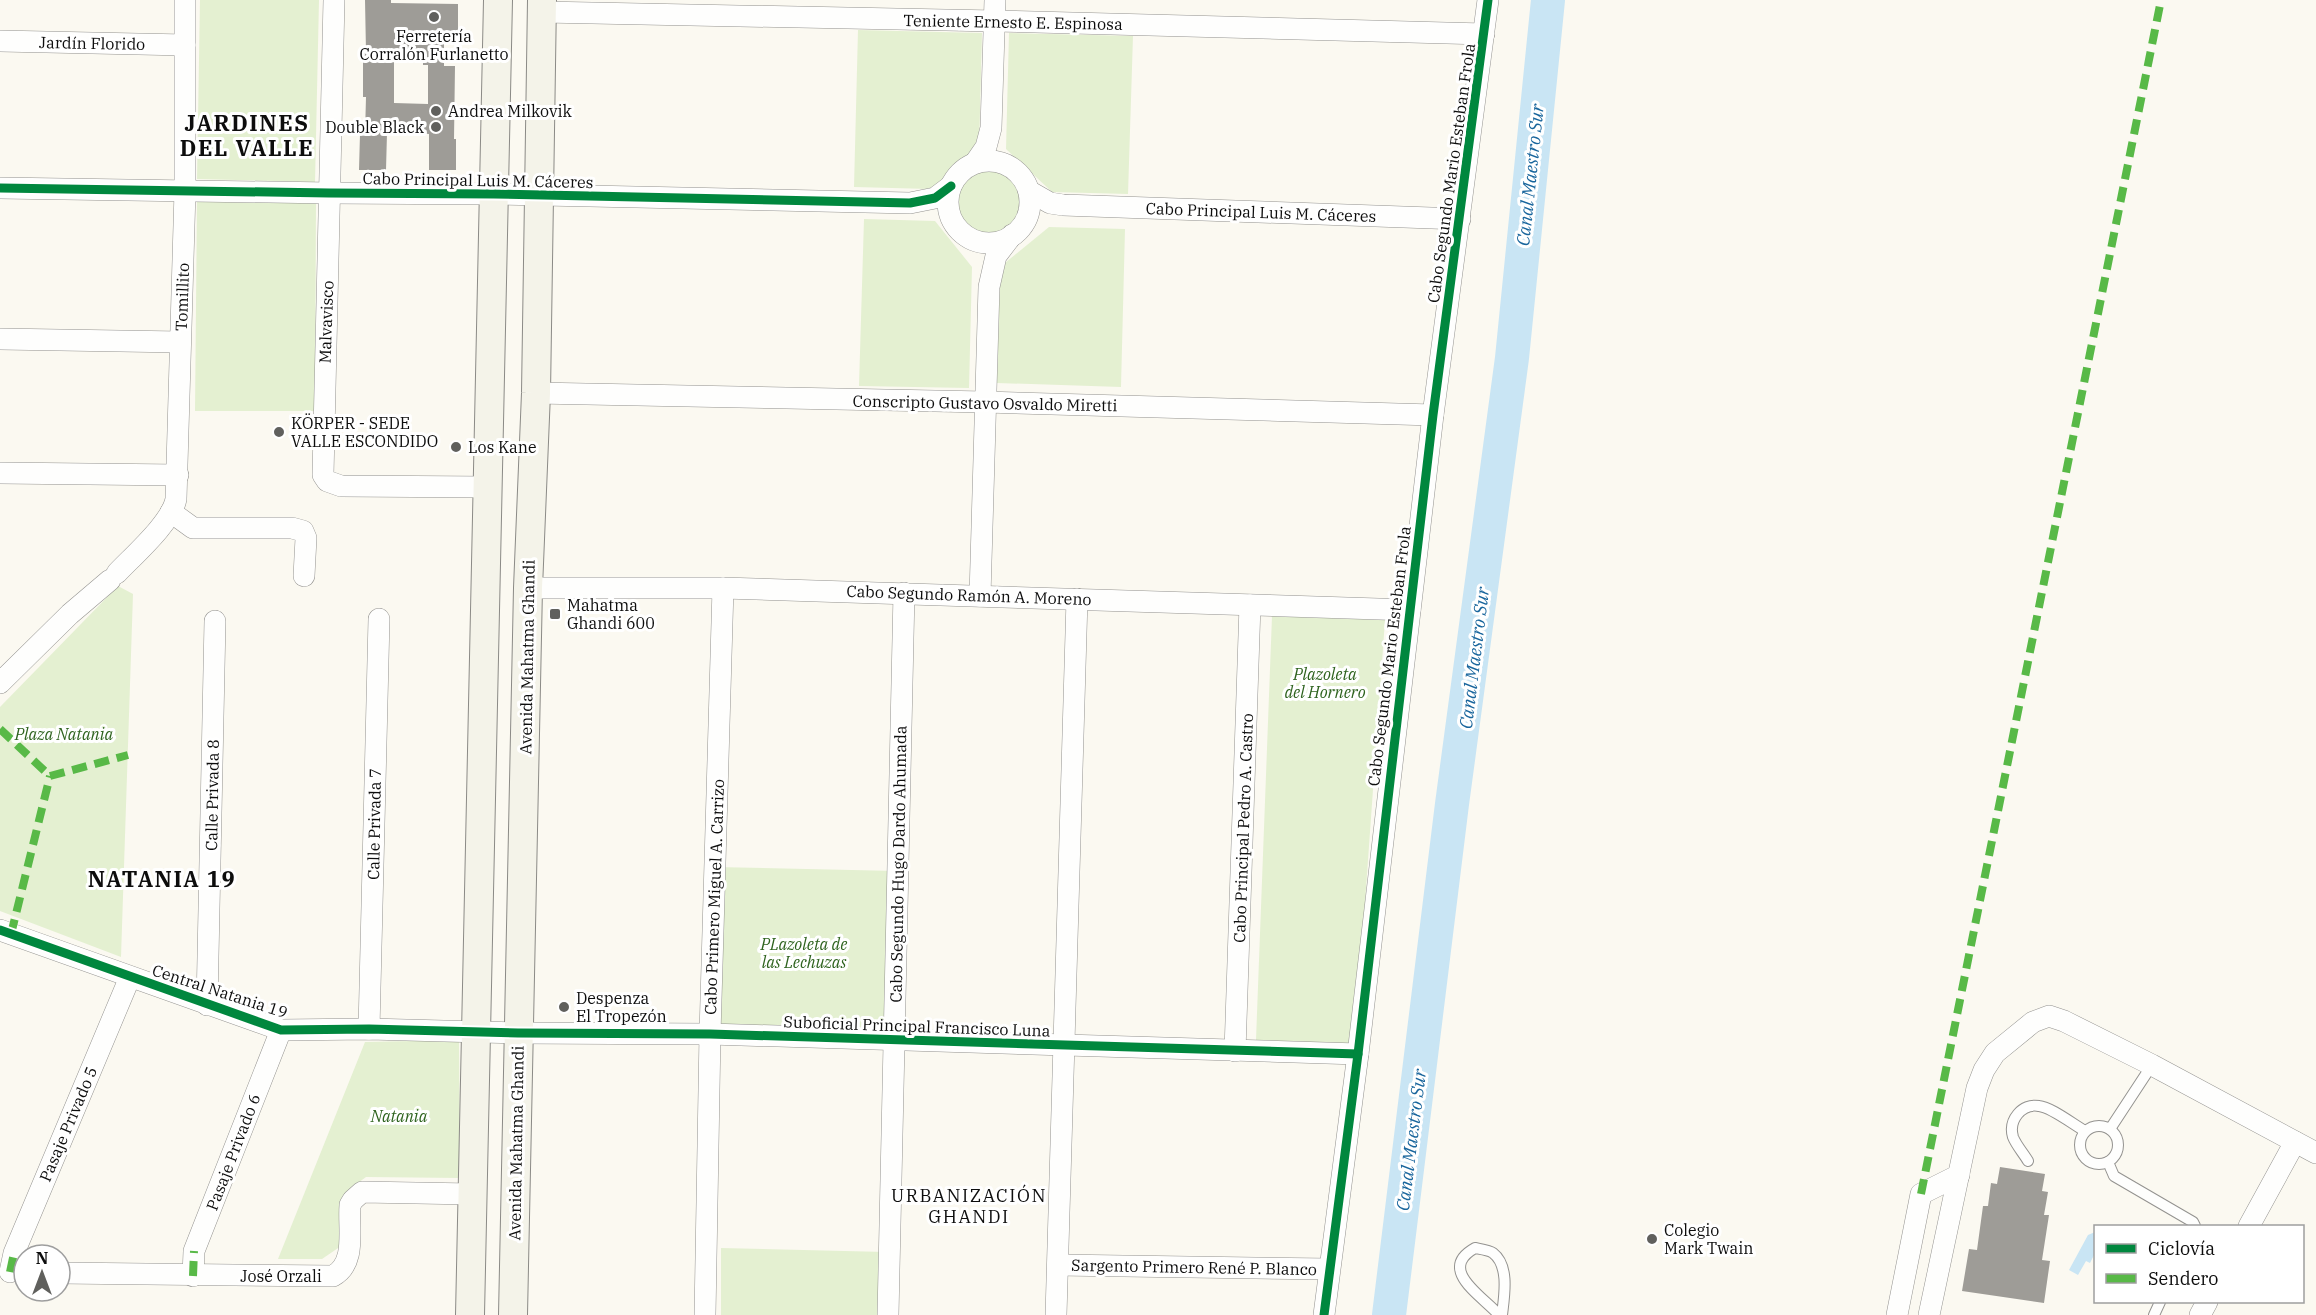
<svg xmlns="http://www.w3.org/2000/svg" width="2316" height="1315" viewBox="0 0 2316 1315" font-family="'IBM Plex Serif',serif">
	<rect width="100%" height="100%" fill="#fbf9f1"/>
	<g fill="#e4f0d1">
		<path d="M200,0H319L315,182L197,179Z"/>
		<path d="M858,30L982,33L979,150L930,189L854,187Z"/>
		<path d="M1009,33L1133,36L1128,194L1052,192L1006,149Z"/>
		<circle cx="989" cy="201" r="39"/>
		<path d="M197,202L316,203L315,411H195Z"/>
		<path d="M864,219L935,221L972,267L969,388L859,386Z"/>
		<path d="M1049,227L1125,229L1121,387L997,383L1000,267Z"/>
		<path d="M118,586L133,594L121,957L0,911V707Z"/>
		<path d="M1272,616L1385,620L1355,1044L1256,1040Z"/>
		<path d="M715,867L897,871L894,1041L710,1034Z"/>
		<path d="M459,1040L460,1178L366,1177L347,1191L341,1246L322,1259H278L365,1042Z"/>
		<path d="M721,1248L886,1252L884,1315H721Z"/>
	</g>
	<path fill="#c9e5f4" d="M2095,1232V1253L2090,1263L2086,1261L2078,1275L2069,1270L2088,1235Z"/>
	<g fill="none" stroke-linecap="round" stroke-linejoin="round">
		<path stroke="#c9e5f4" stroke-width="34" d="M1389,1315L1452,804L1512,358L1548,0"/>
	</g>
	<g fill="#9e9c97" fill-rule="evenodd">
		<path d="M365,0H391V3L458,4V31H444V66H455L454,139H456V170H429V134L418,133H387L386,170H359L360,134H365L366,97H363V52H366ZM394,50H423V65H428V104L394,103Z"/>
		<path d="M2000,1167L2045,1174L2042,1191L2048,1192L2044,1215H2049L2042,1260L2050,1261L2044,1303L1962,1291L1969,1249L1977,1250L1983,1206H1988L1991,1183L1997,1184Z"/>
	</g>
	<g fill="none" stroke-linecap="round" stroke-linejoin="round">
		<defs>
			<g id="lane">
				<circle cx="2099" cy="1145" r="19"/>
				<path d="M2110,1129L2152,1065"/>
				<path d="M2028,1161C2024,1154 2016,1145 2013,1137C2008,1120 2022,1103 2039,1106C2051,1107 2074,1125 2085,1131"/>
				<path d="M2108,1162L2114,1176L2193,1222L2195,1226"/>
				<path d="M1499,1315C1484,1297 1436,1270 1475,1248C1480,1249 1489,1250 1493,1253C1510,1266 1504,1297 1502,1315"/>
				<path d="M2154,1315L2160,1302"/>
			</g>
			<g id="street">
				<path d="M334,0L323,475L327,481L341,486L487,487"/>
				<path d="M543,12L995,21L1484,34"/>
				<path d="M0,41L185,45"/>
				<circle cx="989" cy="202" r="41"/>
				<path d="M975,163L986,147L991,128L995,0"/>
				<path d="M0,188L329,193L494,194L910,203L935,198L951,186"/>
				<path d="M1029,191L1050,203L1063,205L1460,219"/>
				<path d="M0,339L180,342"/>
				<path d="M536,393L985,402L1433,415"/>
				<path d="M0,473L178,475"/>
				<path d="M171,512L193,528H292L303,531L306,538L304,576"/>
				<path d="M117,573C134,555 172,522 176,499L185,191V0"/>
				<path d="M528,588H723L1410,610"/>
				<path d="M980,596L989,287L996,256L1012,235"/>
				<path d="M0,683L70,614L110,580"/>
				<path d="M0,930L281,1030L369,1029L518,1033L710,1034L1358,1054"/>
				<path d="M207,1005L215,621"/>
				<path d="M369,1029L379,619"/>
				<path d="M1235,1051L1250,605"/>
				<path d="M2249,1226L2295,1142"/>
				<path d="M1058,1265L1329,1269"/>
				<path d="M10,1272L14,1253L130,977"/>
				<path d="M60,1273L333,1276C357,1263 348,1229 350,1205L353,1200L362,1192L471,1194"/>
				<path d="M193,1276L194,1251L281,1030"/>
				<path d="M705,1315L710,1034L723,588"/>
				<path d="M888,1315L904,593"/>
				<path d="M1056,1315L1077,599"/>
				<path d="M1324,1315L1358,1054L1433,415L1488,0"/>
				<path d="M1897,1315L1921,1194L1959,1175"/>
				<path d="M1929,1315L1977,1088L1984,1070L1995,1053L2033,1022L2049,1016L2064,1021L2152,1065L2316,1153"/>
				<path d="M2200,1315L2207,1302"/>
			</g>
			<g id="secondary">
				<path d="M470,1315L498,0"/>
				<path d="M513,1315L528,588L536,393L542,0"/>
			</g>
		</defs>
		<use href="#lane" stroke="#949390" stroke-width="12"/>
		<use href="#street" stroke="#949390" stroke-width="22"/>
		<use href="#secondary" stroke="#8b8a86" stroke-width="30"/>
		<use href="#lane" stroke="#fefefd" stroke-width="10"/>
		<use href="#street" stroke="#fefefd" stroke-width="21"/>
		<use href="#secondary" stroke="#f4f3e9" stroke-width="28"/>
		<g stroke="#58b947" stroke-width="8" stroke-dasharray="15 8" stroke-linecap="butt">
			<path d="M0,729L50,776"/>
			<path d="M50,776L128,755"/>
			<path d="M11,934L50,776"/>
			<path d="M1921,1194L2161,0"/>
			<path d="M10,1272L14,1253"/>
			<path d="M193,1276L194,1251"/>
		</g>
		<defs>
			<g id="cycleway">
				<path d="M0,188L329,193L494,194L910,203L935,198L951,186"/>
				<path d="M0,930L281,1030L369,1029L518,1033L710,1034L1358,1054"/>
				<path d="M1324,1315L1358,1054L1433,415L1488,0"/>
			</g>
		</defs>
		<use href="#cycleway" stroke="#fff" stroke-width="13"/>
		<use href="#cycleway" stroke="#00873e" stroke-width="9"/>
	</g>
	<g fill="#60605d" stroke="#fff" stroke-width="2">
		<circle cx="434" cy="17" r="6"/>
		<circle cx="436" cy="111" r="6"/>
		<circle cx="436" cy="127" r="6"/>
		<circle cx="279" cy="432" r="6"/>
		<circle cx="456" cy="447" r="6"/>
		<rect x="549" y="608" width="12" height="12" rx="3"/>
		<circle cx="564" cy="1007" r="6"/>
		<circle cx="1652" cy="1239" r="6"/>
	</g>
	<g text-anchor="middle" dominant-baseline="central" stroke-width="6" stroke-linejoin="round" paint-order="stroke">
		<g font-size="16" fill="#0d0d0d" stroke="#fff">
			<text transform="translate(1013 22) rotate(1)">Teniente Ernesto E. Espinosa</text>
			<text transform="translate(92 43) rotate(1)">Jardín Florido</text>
			<text transform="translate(1451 173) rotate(-82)">Cabo Segundo Mario Esteban Frola</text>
			<text transform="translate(478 180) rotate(1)">Cabo Principal Luis M. Cáceres</text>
			<text transform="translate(1261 212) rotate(2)">Cabo Principal Luis M. Cáceres</text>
			<text transform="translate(182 297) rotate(-88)">Tomillito</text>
			<text transform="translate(326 322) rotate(-88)">Malvavisco</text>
			<text transform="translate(985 403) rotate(1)">Conscripto Gustavo Osvaldo Miretti</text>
			<text transform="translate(969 595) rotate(2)">Cabo Segundo Ramón A. Moreno</text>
			<text transform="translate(1389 656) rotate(-83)">Cabo Segundo Mario Esteban Frola</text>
			<text transform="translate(527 657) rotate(-89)">Avenida Mahatma Ghandi</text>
			<text transform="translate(212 795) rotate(-89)">Calle Privada 8</text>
			<text transform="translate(374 824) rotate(-89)">Calle Privada 7</text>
			<text transform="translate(1243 828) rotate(-88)">Cabo Principal Pedro A. Castro</text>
			<text transform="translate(898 864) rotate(-89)">Cabo Segundo Hugo Dardo Ahumada</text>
			<text transform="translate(714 897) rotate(-88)">Cabo Primero Miguel A. Carrizo</text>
			<text transform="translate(220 991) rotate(18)">Central Natania 19</text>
			<text transform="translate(917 1026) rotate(2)">Suboficial Principal Francisco Luna</text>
			<text transform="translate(68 1124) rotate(-67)">Pasaje Privado 5</text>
			<text transform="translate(516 1143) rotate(-89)">Avenida Mahatma Ghandi</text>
			<text transform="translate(233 1152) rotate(-69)">Pasaje Privado 6</text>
			<text transform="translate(1194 1267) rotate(1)">Sargento Primero René P. Blanco</text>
			<text x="281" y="1276">José Orzali</text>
		</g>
		<g font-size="16" fill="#0d0d0d" stroke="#fff" text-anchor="start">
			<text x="434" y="36" text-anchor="middle">Ferretería<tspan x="434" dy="18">Corralón Furlanetto</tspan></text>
			<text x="448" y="111">Andrea Milkovik</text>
			<text x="424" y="127" text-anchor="end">Double Black</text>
			<text x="291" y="423">KÖRPER - SEDE<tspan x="291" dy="18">VALLE ESCONDIDO</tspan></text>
			<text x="468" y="447">Los Kane</text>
			<text x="567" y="605">Mahatma<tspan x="567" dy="18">Ghandi 600</tspan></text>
			<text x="576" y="998">Despenza<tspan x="576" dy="18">El Tropezón</tspan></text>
			<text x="1664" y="1230">Colegio<tspan x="1664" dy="18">Mark Twain</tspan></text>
		</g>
		<g font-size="16" font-style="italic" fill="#2e631e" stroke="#fff">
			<text x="1325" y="674">Plazoleta<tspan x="1325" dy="18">del Hornero</tspan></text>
			<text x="64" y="734">Plaza Natania</text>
			<text x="804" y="944">PLazoleta de<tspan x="804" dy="18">las Lechuzas</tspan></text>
			<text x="399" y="1116">Natania</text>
		</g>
		<g font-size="18" font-style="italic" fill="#18659c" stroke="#fff">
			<text transform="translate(1530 175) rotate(-84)">Canal Maestro Sur</text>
			<text transform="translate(1474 658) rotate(-83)">Canal Maestro Sur</text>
			<text transform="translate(1411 1140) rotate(-83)">Canal Maestro Sur</text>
		</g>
		<g font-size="18" letter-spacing="1.5" fill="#0d0d0d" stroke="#fff">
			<text x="969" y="1195">URBANIZACIÓN<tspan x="969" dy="21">GHANDI</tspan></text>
		</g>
		<g font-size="22" font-weight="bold" letter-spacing="1.5" fill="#0d0d0d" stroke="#fff">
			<text x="247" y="122">JARDINES<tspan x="247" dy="25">DEL VALLE</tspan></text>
			<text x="162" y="878">NATANIA 19</text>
		</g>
	</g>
	<rect x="2094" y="1225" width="210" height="78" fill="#ffffff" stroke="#9e9e9e" stroke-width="1.5"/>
	<rect x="2106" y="1244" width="30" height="9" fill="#00873e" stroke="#9e9e9e" stroke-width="1.5"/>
	<text x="2148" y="1255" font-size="18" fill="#0d0d0d">Ciclovía</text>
	<rect x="2106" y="1274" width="30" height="9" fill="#58b947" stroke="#9e9e9e" stroke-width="1.5"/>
	<text x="2148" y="1285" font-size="18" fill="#0d0d0d">Sendero</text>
	<g transform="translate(42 1273)"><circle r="28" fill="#ffffff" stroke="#9e9e9e" stroke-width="1.5"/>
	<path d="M0-4.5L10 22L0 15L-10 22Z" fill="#60605d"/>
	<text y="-9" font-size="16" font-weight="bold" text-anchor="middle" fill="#0d0d0d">N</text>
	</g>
</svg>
